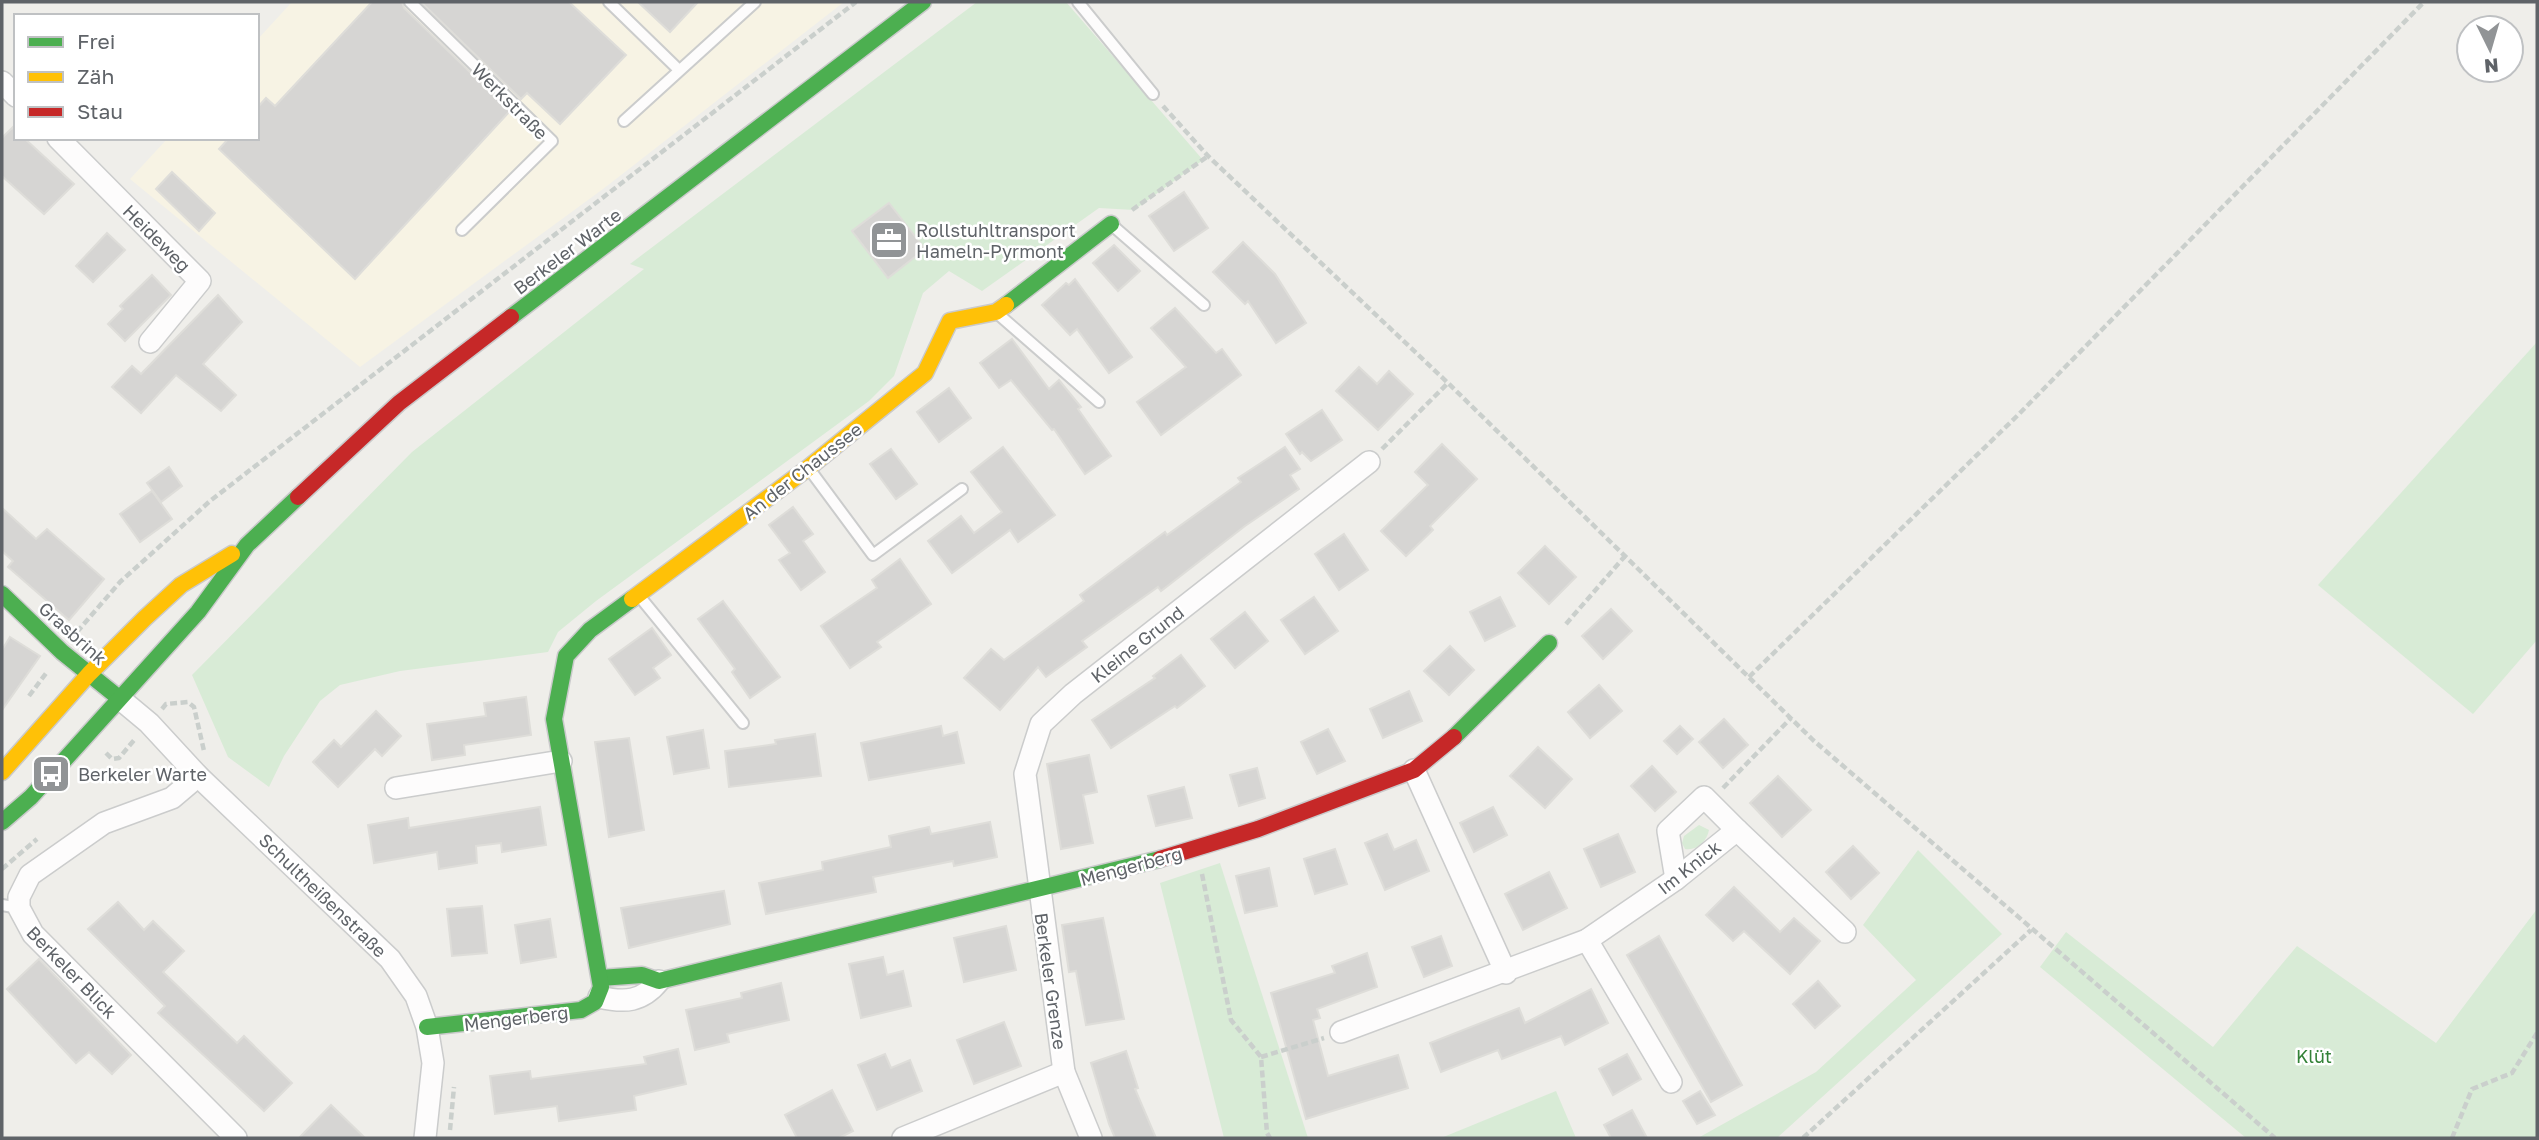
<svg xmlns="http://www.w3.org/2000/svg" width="2539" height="1140" viewBox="0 0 2539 1140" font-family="'Golos Text',sans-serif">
	<rect width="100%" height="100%" fill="#efeeea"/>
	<path fill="#f7f3e4" d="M292,2H844L603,189L360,367L130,179L168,138H257V40Z"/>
	<g fill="#d8ebd6">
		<path d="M977,2H1066L1203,160L1134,210L1099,208L982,291L949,271L923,293L894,376L869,401L596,601L558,632L548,652L400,671L340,685L320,701L284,756L269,787L228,757L192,675L412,452L644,269L630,264Z"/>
		<path d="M2537,342V640L2473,714L2318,585Z"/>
		<path d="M1699,825L1709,830C1707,841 1697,851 1685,849L1682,843L1684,836Z"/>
		<path d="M1918,850L2002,934L1777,1138H1698L1816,1072L1916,980L1863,925Z"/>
		<path d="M1220,863L1308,1138H1224L1160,883Z"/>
		<path d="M2537,909V1138H2246L2040,967L2066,932L2213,1047L2297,946L2436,1043Z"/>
		<path d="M1556,1091L1576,1138H1441Z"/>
	</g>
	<g fill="#d6d5d3" stroke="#deddd9" stroke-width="2">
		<path d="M372,2H402L404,8L510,111L355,279L219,149L229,138H257V108L266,98L275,106Z"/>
		<path d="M421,2H569L626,55L560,124L527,93L521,99Z"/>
		<path d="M638,2H698L670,32Z"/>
		<path d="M13,127L16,138H24L74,184L44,214L2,176V138Z"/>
		<path d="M172,172L215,213L199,231L156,189Z"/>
		<path d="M1184,192L1208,228L1174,251L1149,216Z"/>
		<path d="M889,203L925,249L888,278L852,231Z"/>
		<path d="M107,233L125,250L93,282L76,266Z"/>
		<path d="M1243,242L1275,274L1306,323L1276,343L1248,301L1245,304L1213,272Z"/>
		<path d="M1114,245L1140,271L1118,291L1093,263Z"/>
		<path d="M152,275L171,295L125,341L108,324L123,309L120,306Z"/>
		<path d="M1075,279L1132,357L1109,373L1077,329L1070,335L1042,305L1066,283L1069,285Z"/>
		<path d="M218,295L242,322L203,364L236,395L221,411L176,375L141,413L112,387L132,366L141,374Z"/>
		<path d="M1175,308L1216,353L1222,349L1241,375L1161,435L1137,402L1186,367L1151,328Z"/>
		<path d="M1012,339L1049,389L1059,380L1081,407L1078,409L1111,456L1085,474L1054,429L1052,430L1011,380L999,388L980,363Z"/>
		<path d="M1359,367L1377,384L1389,371L1413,394L1378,430L1336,391Z"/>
		<path d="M949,388L971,418L939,442L917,412Z"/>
		<path d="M1322,410L1342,440L1311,461L1302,452L1300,454L1286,434Z"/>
		<path d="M1442,444L1477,479L1430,526L1433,530L1406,556L1381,531L1428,485L1415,472Z"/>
		<path d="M1003,447L1055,515L1018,542L1010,530L952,573L928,541L961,516L974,533L1002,512L971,472Z"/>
		<path d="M1285,447L1300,469L1290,475L1299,489L1245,526L1161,591L1158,587L1082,641L1087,647L1046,677L1038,667L1000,710L964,678L991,649L1004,660L1084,601L1080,595L1165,532L1167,535L1241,482L1238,478Z"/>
		<path d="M891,449L917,484L896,499L870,464Z"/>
		<path d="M169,467L182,486L161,502L147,483Z"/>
		<path d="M152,491L172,519L140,542L120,514Z"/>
		<path d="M793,507L813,534L803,541L825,572L801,590L779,560L790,553L769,525Z"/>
		<path d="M2,508L36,539L47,529L104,579L69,620L8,567L13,561L2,551Z"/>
		<path d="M1344,534L1368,570L1339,590L1315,554Z"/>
		<path d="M1545,546L1576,577L1549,604L1518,573Z"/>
		<path d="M900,559L931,604L877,642L881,647L850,668L821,626L877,588L872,580Z"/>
		<path d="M1314,597L1338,631L1305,654L1281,620Z"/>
		<path d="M1500,597L1515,626L1485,641L1470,612Z"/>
		<path d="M723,601L780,677L750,698L732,672L735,669L698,619Z"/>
		<path d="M1611,609L1632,631L1603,659L1582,636Z"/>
		<path d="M1245,612L1268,641L1235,668L1211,639Z"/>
		<path d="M652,628L671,655L653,668L660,678L635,695L609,659Z"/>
		<path d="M10,637L40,656L2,710V650Z"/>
		<path d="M1450,646L1474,670L1449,695L1424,671Z"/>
		<path d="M1181,655L1205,686L1177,708L1175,706L1111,748L1092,720L1155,678L1153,676Z"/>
		<path d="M1599,685L1622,711L1590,738L1568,712Z"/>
		<path d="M1409,691L1422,721L1383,738L1370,709Z"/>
		<path d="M526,697L531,735L464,745L465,755L432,760L427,724L486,716L484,703Z"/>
		<path d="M376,711L401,736L382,756L375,749L338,787L313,762L334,740L341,747Z"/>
		<path d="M1724,719L1748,745L1723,768L1699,742Z"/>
		<path d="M941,726L943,736L957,732L964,763L869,780L861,743Z"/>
		<path d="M1680,726L1693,739L1677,754L1664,741Z"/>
		<path d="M1328,729L1345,761L1317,774L1301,742Z"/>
		<path d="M703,730L709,768L674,774L667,737Z"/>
		<path d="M815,734L821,776L729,787L725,751L776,744L775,740Z"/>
		<path d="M629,738L644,830L609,837L595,742Z"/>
		<path d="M1538,747L1572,779L1545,808L1510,776Z"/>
		<path d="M1089,755L1097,792L1083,795L1093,843L1061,849L1047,764Z"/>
		<path d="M1652,766L1676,792L1655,811L1631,786Z"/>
		<path d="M1257,768L1265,798L1239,806L1230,775Z"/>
		<path d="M1778,776L1811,810L1782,837L1750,803Z"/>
		<path d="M1184,787L1192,818L1156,826L1148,796Z"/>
		<path d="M540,807L546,845L502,852L501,843L476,846L477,863L439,869L437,852L374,863L368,825L408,818L409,828Z"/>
		<path d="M1493,807L1507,835L1474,852L1460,823Z"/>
		<path d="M990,822L997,857L954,866L953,861L873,877L876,892L766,914L759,883L823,870L822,862L891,847L889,836L929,827L931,834Z"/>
		<path d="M1387,834L1394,850L1416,840L1429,871L1385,890L1365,843Z"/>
		<path d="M1618,834L1635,872L1601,887L1584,849Z"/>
		<path d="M1853,846L1879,873L1851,899L1826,872Z"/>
		<path d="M1335,849L1347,884L1315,894L1304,859Z"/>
		<path d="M1269,868L1277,906L1245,913L1236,876Z"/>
		<path d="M1549,872L1567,908L1523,930L1505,894Z"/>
		<path d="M1734,887L1780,932L1794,918L1820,941L1790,974L1744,931L1733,941L1706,915Z"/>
		<path d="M724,891L730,924L629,948L621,908Z"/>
		<path d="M118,902L144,930L153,921L184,951L163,972L237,1043L244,1036L292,1083L264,1111L158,1013L165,1006L88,929Z"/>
		<path d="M482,906L487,953L452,956L447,909Z"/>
		<path d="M1103,918L1124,1019L1086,1025L1076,971L1069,972L1062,925Z"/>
		<path d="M550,919L556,957L521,963L515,925Z"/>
		<path d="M1006,926L1016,970L964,982L954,938Z"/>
		<path d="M1441,936L1452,966L1424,977L1412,947Z"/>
		<path d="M1659,936L1742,1085L1711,1102L1627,955Z"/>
		<path d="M1367,953L1377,987L1317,1009L1320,1018L1313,1020L1328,1076L1398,1055L1408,1088L1306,1119L1271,993L1335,973L1332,966Z"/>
		<path d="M883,957L887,975L903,971L911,1006L861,1018L849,964Z"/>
		<path d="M39,959L131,1055L112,1074L89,1052L76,1063L7,989Z"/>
		<path d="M1818,981L1840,1006L1815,1028L1793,1004Z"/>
		<path d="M781,983L789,1020L727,1034L729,1042L695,1050L686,1010L742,998L741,993Z"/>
		<path d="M1591,989L1608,1023L1565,1045L1561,1036L1502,1059L1498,1050L1441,1072L1430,1043L1519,1008L1525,1023Z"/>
		<path d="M1004,1022L1021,1066L974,1084L957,1040Z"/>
		<path d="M678,1049L686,1084L634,1096L636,1110L559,1121L557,1106L495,1114L490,1076L530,1071L531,1079L646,1064L644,1057Z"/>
		<path d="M1126,1051L1138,1088L1135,1089L1156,1138H1115L1109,1124L1091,1063Z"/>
		<path d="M885,1054L891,1068L910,1060L922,1091L877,1110L858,1065Z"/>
		<path d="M1627,1054L1641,1079L1613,1095L1599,1069Z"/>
		<path d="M832,1090L853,1131L839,1138H797L785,1115Z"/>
		<path d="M1700,1091L1715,1115L1697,1124L1683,1101Z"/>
		<path d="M331,1105L365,1138H299Z"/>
		<path d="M1632,1110L1647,1138H1611L1604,1125Z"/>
	</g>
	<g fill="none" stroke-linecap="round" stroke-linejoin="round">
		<defs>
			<g id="lane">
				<path d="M410,2L552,141L462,230"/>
				<path d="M609,2L679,70"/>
				<path d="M1078,2L1153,94"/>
				<path d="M624,121L755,2"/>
				<path d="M1113,226L1204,305"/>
				<path d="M998,314L1099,402"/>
				<path d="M810,470L873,555L962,489"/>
				<path d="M640,597L743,723"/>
				<path d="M2,905L19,908"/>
			</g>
			<g id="street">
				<path d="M2,82L16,96"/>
				<path d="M58,138L200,281L150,342"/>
				<path d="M119,698L149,723L198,776L390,959L416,996L427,1027L433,1063L425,1138"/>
				<path d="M1414,770L1506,973"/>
				<path d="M198,776L172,798L104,823L30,875L19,897V908L33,934L236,1138"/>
				<path d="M396,788L561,761"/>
				<path d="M1676,879L1668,831L1704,797L1737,830"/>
				<path d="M1587,940L1671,1082"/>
				<path d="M599,997C625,1003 642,1002 659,981"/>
				<path d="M1341,1032L1587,940L1676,879L1737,830L1845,932"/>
				<path d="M903,1138L1064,1072"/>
				<path d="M1091,1138L1064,1072L1025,774L1041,724L1073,694L1369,462"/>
			</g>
			<g id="fast">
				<path d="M1006,305L1111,224"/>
				<path d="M511,317L923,2"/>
				<path d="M2,594L62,652L119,698"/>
				<path d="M1454,737L1549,643"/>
				<path d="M2,822L31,797L198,612L247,545L298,497"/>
				<path d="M600,978L642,975L659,981L1160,859"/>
				<path d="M427,1027L581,1010L595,1002L601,987L554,719L566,656L590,630L632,599"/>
			</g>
			<g id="slow">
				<path d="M632,599L808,468L925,373L950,321L996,312L1006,305"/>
				<path d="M2,772L89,674L145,618L181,585L232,554"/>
			</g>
			<g id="jam">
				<path d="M298,497L399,403L511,317"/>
				<path d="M1160,859L1258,829L1414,770L1454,737"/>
			</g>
		</defs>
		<use href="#lane" stroke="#cbcccc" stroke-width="14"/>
		<use href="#street" stroke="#cbcccc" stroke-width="24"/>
		<use href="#fast" stroke="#cacacb" stroke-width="19"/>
		<use href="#slow" stroke="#cacacb" stroke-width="19"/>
		<use href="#jam" stroke="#cacacb" stroke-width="19"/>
		<g stroke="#cacfcc" stroke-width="4.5" stroke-dasharray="7 3.5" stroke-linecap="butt">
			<path d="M1163,106L1208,156L1448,383L1813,740L2275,1138"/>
			<path d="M1132,210L1208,156"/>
			<path d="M1382,449L1448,383"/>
			<path d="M1566,624L1625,556"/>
			<path d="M77,632L120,582L210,501L856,2"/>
			<path d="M1749,677L2017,416L2424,2"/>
			<path d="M29,696L47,672"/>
			<path d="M162,709L166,704L188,702L194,707L204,751"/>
			<path d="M106,753L112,759L119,758L135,739"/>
			<path d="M1723,788L1791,718"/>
			<path d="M2,869L37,839"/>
			<path d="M1202,874L1231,1020L1261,1057L1267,1133L1270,1138"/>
			<path d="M1261,1057L1324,1038"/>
			<path d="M450,1130L454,1087"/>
			<path d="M1803,1138L2031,930"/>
			<path d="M2452,1138L2472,1089L2512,1073L2537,1033"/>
		</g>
		<use href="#lane" stroke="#fdfcfc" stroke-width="10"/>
		<use href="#street" stroke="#fdfcfc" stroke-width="21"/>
		<use href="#fast" stroke="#4caf50" stroke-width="16"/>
		<use href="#slow" stroke="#ffc107" stroke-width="16"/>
		<use href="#jam" stroke="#c62828" stroke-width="16"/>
	</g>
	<defs>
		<symbol id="office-square" viewBox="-11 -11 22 22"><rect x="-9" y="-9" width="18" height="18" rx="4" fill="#919496" stroke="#fff"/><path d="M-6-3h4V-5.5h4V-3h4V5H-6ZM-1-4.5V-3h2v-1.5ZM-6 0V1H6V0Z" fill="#fff"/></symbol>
		<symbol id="bus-square" viewBox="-11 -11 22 22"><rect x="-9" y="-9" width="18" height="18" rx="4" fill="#919496" stroke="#fff"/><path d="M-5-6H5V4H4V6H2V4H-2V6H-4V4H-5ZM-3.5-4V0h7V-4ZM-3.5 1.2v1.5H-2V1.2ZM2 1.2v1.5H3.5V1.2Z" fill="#fff"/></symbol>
	</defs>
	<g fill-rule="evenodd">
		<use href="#office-square" x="867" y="218" width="44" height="44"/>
		<use href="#bus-square" x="29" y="752" width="44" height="44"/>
	</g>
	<g text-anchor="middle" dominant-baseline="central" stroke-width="5" stroke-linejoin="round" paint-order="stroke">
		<g font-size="18" fill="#5f6368" stroke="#fff">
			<text transform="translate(510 101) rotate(45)">Werkstraße</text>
			<text transform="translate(157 238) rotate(45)">Heideweg</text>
			<text transform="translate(567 251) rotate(-37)">Berkeler Warte</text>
			<text transform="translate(802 471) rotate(-38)">An der Chaussee</text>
			<text transform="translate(73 633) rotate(42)">Grasbrink</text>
			<text transform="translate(1137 644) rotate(-38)">Kleine Grund</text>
			<text transform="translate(1131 866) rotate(-15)">Mengerberg</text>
			<text transform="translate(1689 867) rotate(-38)">Im Knick</text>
			<text transform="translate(323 895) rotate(44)">Schultheißenstraße</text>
			<text transform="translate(72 972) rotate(46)">Berkeler Blick</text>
			<text transform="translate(1051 981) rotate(82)">Berkeler Grenze</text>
			<text transform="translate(516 1018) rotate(-7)">Mengerberg</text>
		</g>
		<g font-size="18" fill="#5f6368" stroke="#fff" text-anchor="start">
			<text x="916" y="230">Rollstuhltransport<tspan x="916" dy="21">Hameln-Pyrmont</tspan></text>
			<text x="78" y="774">Berkeler Warte</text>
		</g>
		<g font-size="18" fill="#348238" stroke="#fff">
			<text x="2314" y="1056">Klüt</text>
		</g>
	</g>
	<rect width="2539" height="1140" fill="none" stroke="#5f6368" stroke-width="7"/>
	<rect x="14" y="14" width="245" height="126" fill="#ffffff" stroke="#bfc1c3" stroke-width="2"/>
	<rect x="28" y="37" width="35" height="10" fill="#4caf50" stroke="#bfc1c3" stroke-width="2"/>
	<text x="77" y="49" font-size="21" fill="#5f6368">Frei</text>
	<rect x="28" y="72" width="35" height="10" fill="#ffc107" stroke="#bfc1c3" stroke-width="2"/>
	<text x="77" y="84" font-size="21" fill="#5f6368">Zäh</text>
	<rect x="28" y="107" width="35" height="10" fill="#c62828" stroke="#bfc1c3" stroke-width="2"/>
	<text x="77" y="119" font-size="21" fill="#5f6368">Stau</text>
	<g transform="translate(2490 49) rotate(175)"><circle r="33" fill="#ffffff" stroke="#bfc1c3" stroke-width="2"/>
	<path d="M0-5L12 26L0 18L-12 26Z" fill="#919496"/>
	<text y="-10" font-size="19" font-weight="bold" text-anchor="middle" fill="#5f6368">N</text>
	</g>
</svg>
